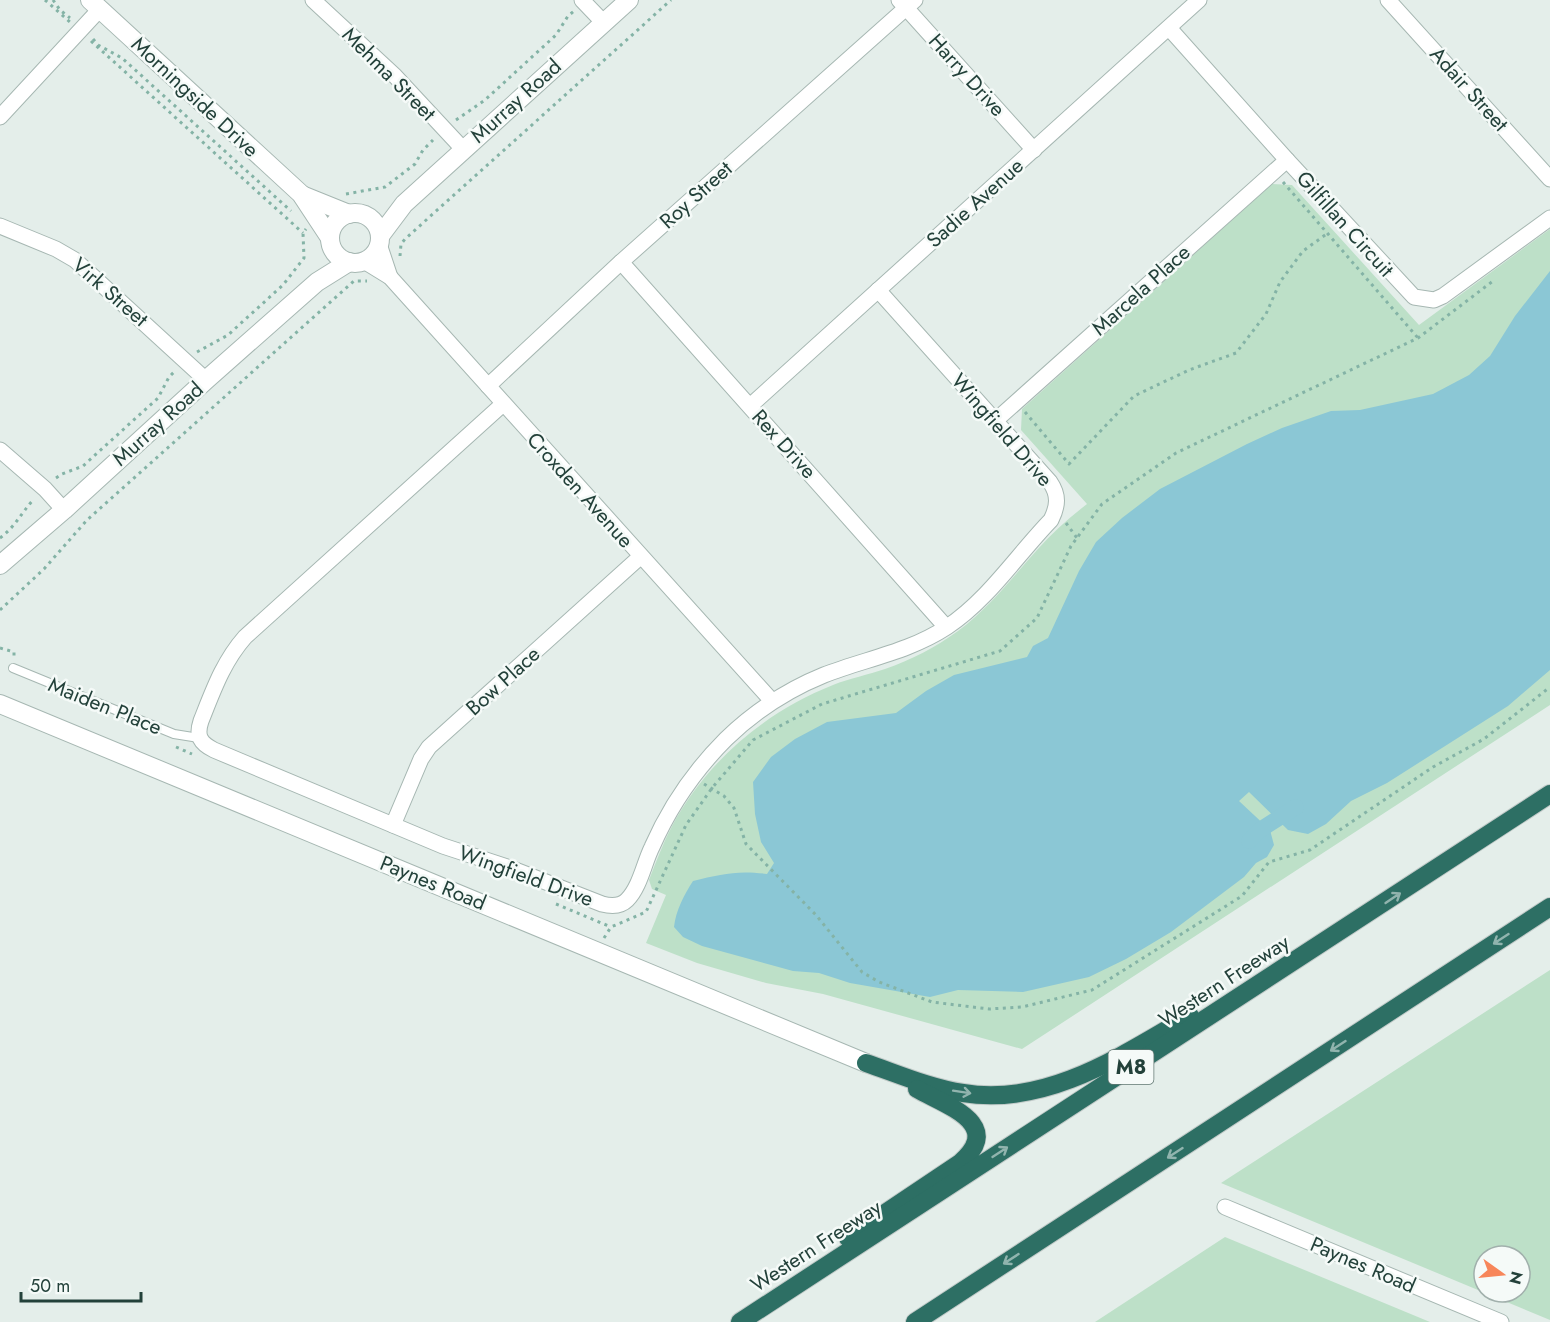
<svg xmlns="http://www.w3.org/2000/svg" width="1550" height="1322" viewBox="0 0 1550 1322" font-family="Jost,sans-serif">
	<rect width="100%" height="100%" fill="#e4eeea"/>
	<g fill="#bde0c8" fill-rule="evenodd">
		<path d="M1272,184L1292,185L1419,325L1550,229V705L1022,1049L823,994L766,983L697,963L646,943L666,895L652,889L649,880C656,862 663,843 672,826C707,761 765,712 833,685C850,678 868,675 885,669C911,660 936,647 958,631C989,608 1011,579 1037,550C1052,533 1069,518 1087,504L1021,430L1022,409Z"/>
		<path d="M1550,970V1320L1221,1183ZM1484,1256H1520V1292H1484Z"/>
		<path d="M1225,1237L1430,1322H1095Z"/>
	</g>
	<path fill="#8bc7d5" d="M1550,271V670L1508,706L1387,783L1351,801L1326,824L1308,834L1288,830L1249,792L1239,801L1270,830L1274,845L1267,857L1256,863L1244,877L1171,932L1126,959L1089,977L1023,992L958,990L930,997L850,983L819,973L793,971L702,946L683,937L674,927C676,910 684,895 693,881C721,874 738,870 767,874L774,863L761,842L755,814L753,782L771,757L795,739L827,722L896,713L926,691L954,675L1027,657L1033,646L1048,638L1079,571L1096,542L1122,518L1160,489L1247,444L1282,428L1331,411L1360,410L1433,394L1469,375L1490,356L1515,316Z"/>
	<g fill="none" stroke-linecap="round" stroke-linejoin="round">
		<path stroke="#8bc7d5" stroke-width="16" d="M1249,841L1260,830L1296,807"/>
		<defs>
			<path id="service" d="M13,668L174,734L199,738"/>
			<g id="minor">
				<path d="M313,0L395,76L463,149"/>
				<path d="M582,0L604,23"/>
				<path d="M899,0L1034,150"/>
				<path d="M1388,0L1550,179"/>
				<path d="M1169,28L1287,160L1414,297L1434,300L1443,296L1550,218"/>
				<path d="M0,117L100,9"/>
				<path d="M0,226L56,249L75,260L206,380"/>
				<path d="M379,244L390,277"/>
				<path d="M364,261L390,277L772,701"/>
				<path d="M621,262L946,627"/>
				<path d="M488,386L621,262L915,0"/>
				<path d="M503,404L245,637C223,662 213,691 201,721C196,736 200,743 214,750L443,846L510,868L602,904C610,906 620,907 627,900C640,887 644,863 652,847C670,806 694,771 726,739C755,711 787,690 824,675C865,659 909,652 947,627C988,600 1017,555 1051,520C1058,506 1059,495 1050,482L878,290"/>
				<path d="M750,406L1199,0"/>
				<path d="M995,421L1287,160"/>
				<path d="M0,450L45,489L64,510"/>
				<path d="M393,825L421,759L429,747L640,557"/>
				<path d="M1225,1207L1501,1322"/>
			</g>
			<g id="tertiary">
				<path d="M90,0L301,194L330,238"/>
				<path d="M302,195L349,214"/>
				<circle cx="355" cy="238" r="25"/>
				<path d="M380,236L404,204L629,0"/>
				<path d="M0,565L64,510L206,380L317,282L349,262"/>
				<path d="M0,704L866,1063"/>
			</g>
			<g id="motorway">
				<path d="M866,1063C898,1074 930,1088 963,1093C1046,1107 1121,1056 1190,1016"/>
				<path d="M848,1238L960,1163C1005,1124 947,1106 917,1089"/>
				<path d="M740,1322L1550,794"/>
				<path d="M915,1322L1550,907"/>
			</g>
		</defs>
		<use href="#service" stroke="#a6b7b2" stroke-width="10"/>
		<use href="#minor" stroke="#a6b7b2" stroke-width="17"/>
		<use href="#tertiary" stroke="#a6b7b2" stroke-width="20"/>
		<use href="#motorway" stroke="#c1cac8" stroke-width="20"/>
		<g stroke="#84b3a6" stroke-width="3" stroke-dasharray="3 4.5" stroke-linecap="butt">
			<path d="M45,0L70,22"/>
			<path d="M53,0L60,10L70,18"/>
			<path d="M93,39L98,45L122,58L291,211"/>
			<path d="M91,41L303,233"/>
			<path d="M456,120L485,100L556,35L568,16L574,11"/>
			<path d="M1283,182L1418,338"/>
			<path d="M346,194L385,187L415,164L423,150L433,140"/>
			<path d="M400,256L401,244L405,239L671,0"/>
			<path d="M197,352L228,335L283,285L304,258L303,233L306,229"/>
			<path d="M1025,412L1069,464L1134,396L1189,370L1236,353L1266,314L1280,282L1303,251L1328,233"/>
			<path d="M56,478L62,474L83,466L158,398L169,377L174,372"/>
			<path d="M1066,523L1077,538"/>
			<path d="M0,538C16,526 21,513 34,499"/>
			<path d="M0,610L44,569L87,520L354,281H367"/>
			<path d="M0,648L14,652V657"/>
			<path d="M176,747L192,754"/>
			<path d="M704,784L724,796L734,808L746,844L816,915L862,972L879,982L932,1002L989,1009L1022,1007L1092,990L1242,896L1269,862L1310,850L1433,767L1484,739L1550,687"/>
			<path d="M556,904L611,927"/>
			<path d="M604,938L611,927L646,912L686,825L712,788L753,740L822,704L1000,651L1037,618L1071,546L1102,504L1176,453L1418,338L1493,281"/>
		</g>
		<use href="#service" stroke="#fff" stroke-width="8"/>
		<use href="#minor" stroke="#fff" stroke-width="15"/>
		<use href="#tertiary" stroke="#fff" stroke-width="18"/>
		<use href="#motorway" stroke="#2d6f64" stroke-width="18"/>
	</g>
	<defs><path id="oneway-shaft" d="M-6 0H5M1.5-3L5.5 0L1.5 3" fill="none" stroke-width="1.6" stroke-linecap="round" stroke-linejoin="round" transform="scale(1.5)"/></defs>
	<g stroke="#91b4ae">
		<use href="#oneway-shaft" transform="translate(1393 898) rotate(-34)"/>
		<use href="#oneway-shaft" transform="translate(1501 939) rotate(147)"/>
		<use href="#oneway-shaft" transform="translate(1338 1046) rotate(147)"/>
		<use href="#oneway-shaft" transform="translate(962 1092) rotate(9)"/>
		<use href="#oneway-shaft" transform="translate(1000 1152) rotate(-33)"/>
		<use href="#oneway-shaft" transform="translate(1175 1153) rotate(147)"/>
		<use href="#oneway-shaft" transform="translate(1011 1259) rotate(147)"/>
	</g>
	<g text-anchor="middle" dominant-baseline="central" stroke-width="5" stroke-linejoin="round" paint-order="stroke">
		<rect fill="#f5faf8" stroke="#627873" stroke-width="1.5" x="1108.5" y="1050" width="45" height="34" rx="4.5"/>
		<g font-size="20" font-weight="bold" fill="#23413a">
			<text x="1131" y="1067">M8</text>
		</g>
		<g font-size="21" fill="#23413a" stroke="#f5faf8">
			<text transform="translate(389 74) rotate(45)">Mehma Street</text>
			<text transform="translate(967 75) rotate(48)">Harry Drive</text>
			<text transform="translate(1469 89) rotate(48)">Adair Street</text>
			<text transform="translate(195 97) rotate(43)">Morningside Drive</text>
			<text transform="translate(516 101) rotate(-42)">Murray Road</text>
			<text transform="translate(696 195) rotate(-42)">Roy Street</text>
			<text transform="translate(975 203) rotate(-42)">Sadie Avenue</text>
			<text transform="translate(1345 224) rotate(48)">Gilfillan Circuit</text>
			<text transform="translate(1141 290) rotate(-42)">Marcela Place</text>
			<text transform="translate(110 292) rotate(41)">Virk Street</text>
			<text transform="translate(158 424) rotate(-42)">Murray Road</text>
			<text transform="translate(1002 430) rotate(49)">Wingfield Drive</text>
			<text transform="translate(784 444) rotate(48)">Rex Drive</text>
			<text transform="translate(580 490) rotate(48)">Croxden Avenue</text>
			<text transform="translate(503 681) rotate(-42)">Bow Place</text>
			<text transform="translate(105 706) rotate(22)">Maiden Place</text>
			<text transform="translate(526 876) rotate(20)">Wingfield Drive</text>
			<text transform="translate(433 883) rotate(22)">Paynes Road</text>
			<text transform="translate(1224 981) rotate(-33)">Western Freeway</text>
			<text transform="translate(816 1246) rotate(-33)">Western Freeway</text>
			<text transform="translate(1363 1265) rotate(23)">Paynes Road</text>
		</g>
	</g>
	<g transform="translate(1502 1274) rotate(105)"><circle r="28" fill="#f5faf8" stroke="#a1b0ac" stroke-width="1.5"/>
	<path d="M0-4.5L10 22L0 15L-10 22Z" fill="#f7865a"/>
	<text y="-9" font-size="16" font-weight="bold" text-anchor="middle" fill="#23413a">N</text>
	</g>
	<path d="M21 1292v9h120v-9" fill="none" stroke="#23413a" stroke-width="3"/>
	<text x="30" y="1292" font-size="18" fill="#23413a" stroke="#f5faf8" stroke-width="4.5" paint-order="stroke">50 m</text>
</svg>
